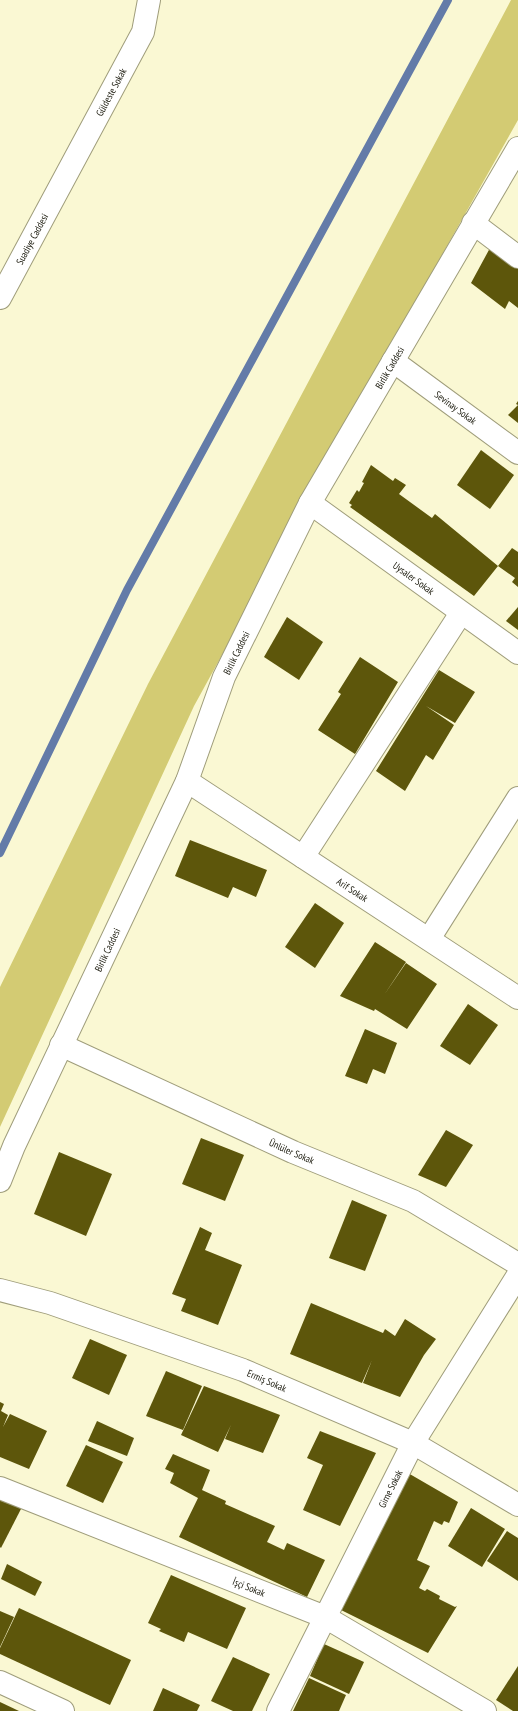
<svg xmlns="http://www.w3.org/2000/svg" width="518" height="1711" viewBox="0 0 518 1711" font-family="'PT Sans Narrow',sans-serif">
	<rect width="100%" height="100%" fill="#faf8d3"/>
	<path fill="#d3cb73" d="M511,0H518V120L420,294L194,706L0,1127V987L148,684Z"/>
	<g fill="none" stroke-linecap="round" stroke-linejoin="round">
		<path stroke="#637ba8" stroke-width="8" d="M0,853L127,590L448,0"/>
	</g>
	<g fill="#5d560b">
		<path d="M490,248L518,269V308L509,301L505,309L471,283Z"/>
		<path d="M518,401V423L508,415L518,405L516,404Z"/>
		<path d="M481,450L514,475L490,509L457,485Z"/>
		<path d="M371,465L393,481L395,478L406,485L399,494L432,518L435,514L498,566L474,596L350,507L352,505L349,503L357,490L359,492L364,483L362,482Z"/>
		<path d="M512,548L518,552V587L512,582L515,578L498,566Z"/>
		<path d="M518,607V630L506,621Z"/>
		<path d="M287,617L323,642L299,680L264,657Z"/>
		<path d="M360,657L398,682L355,754L318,730L341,694L338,692Z"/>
		<path d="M439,670L475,692L455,723L426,706L454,725L433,760L426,755L405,791L376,771Z"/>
		<path d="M190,840L267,870L256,897L233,887L228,898L175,876Z"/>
		<path d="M315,903L344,923L315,968L285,947Z"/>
		<path d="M375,942L406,962L384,995L406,963L437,984L407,1029L375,1009L374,1011L340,996Z"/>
		<path d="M468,1004L498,1025L470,1065L440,1046Z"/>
		<path d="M365,1029L397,1043L385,1074L373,1069L367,1084L345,1076Z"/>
		<path d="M446,1130L473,1145L446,1187L418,1175Z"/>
		<path d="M201,1138L244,1155L225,1201L182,1184Z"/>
		<path d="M59,1152L112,1174L86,1236L34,1214Z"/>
		<path d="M352,1200L387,1215L365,1271L329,1258Z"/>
		<path d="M200,1227L212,1233L205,1250L242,1265L218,1325L181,1311L186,1299L172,1294Z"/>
		<path d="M311,1303L383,1333L385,1329L395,1336L405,1319L436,1339L424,1355L400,1397L363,1383L372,1360L362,1383L290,1354Z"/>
		<path d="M90,1339L127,1355L109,1395L72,1378Z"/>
		<path d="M166,1371L202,1386L183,1430L146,1416Z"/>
		<path d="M204,1386L280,1415L263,1453L225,1439L231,1425L218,1452L181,1435Z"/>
		<path d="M0,1402L4,1404L1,1411L8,1415L3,1427L10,1414L47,1431L29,1469L0,1457Z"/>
		<path d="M97,1421L134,1438L127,1456L88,1441Z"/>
		<path d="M320,1431L376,1453L340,1526L303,1510L323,1465L307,1458Z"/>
		<path d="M86,1445L123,1462L103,1503L66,1486Z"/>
		<path d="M173,1454L210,1470L202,1490L226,1501L225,1504L275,1526L267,1542L284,1550L287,1543L325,1560L307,1597L179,1537L198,1498L170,1483L174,1473L165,1469Z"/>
		<path d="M408,1473L458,1502L449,1523L444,1521L442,1525L434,1521L417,1560L430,1566L419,1588L425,1591L427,1589L440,1596L439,1599L455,1607L457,1606L428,1653L341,1610Z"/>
		<path d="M0,1497L22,1507L1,1548L0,1547Z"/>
		<path d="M471,1508L505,1529L482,1567L448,1546Z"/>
		<path d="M507,1531L518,1538V1581L487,1561Z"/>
		<path d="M7,1564L42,1582L35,1596L1,1579Z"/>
		<path d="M171,1575L246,1608L227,1649L188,1632L184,1642L159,1631L161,1629L148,1623Z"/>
		<path d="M19,1608L131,1660L110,1705L0,1654V1648Z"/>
		<path d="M0,1611L14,1617L0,1647Z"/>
		<path d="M324,1644L364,1662L349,1694L310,1676Z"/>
		<path d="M233,1657L270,1674L252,1711H233L211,1701Z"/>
		<path d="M518,1666V1711H513L496,1700Z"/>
		<path d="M309,1678L346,1695L339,1711H293Z"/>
		<path d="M163,1688L200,1705L197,1711H153Z"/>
		<path d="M0,1702L19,1711H0Z"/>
	</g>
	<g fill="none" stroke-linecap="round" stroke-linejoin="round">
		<defs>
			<g id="street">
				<path d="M473,223L518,257"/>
				<path id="s1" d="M393,361L518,453"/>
				<path id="s2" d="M310,503L518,653"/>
				<path id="s3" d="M187,781L518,998"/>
				<path d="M303,857L461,613"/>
				<path d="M429,939L518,798"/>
				<path id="s4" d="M61,1045L293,1152L413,1201L518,1264"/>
				<path id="s5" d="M0,1290L50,1303L243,1370L413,1443L518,1505"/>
				<path id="s6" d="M0,1488L325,1617L485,1711"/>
				<path d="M0,1682L63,1711"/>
				<path id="s7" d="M278,1711L413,1443L518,1275"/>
			</g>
			<g id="secondary">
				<path id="s8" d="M0,298L143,32L149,0"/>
				<path id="s9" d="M0,1181L14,1146L187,781L224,677L310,503L518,148"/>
			</g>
		</defs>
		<use href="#street" stroke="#9f9d7b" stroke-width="24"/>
		<use href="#secondary" stroke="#9f9d7b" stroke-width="24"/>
		<use href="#street" stroke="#fff" stroke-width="22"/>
		<use href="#secondary" stroke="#fff" stroke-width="22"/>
	</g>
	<g text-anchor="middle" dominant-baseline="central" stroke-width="4" stroke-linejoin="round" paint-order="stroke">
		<g font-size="10" fill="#1b1a0d" stroke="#fff">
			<text stroke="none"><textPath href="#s8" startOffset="234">Güldeste Sokak</textPath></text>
			<text stroke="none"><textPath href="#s8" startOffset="67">Suadiye Caddesi</textPath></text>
			<text stroke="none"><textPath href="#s9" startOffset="903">Birlik Caddesi</textPath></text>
			<text stroke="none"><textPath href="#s1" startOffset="78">Sevinay Sokak</textPath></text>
			<text stroke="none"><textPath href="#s2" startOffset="128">Uysaler Sokak</textPath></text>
			<text stroke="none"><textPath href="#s9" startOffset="579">Birlik Caddesi</textPath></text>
			<text stroke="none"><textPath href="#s3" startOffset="198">Arif Sokak</textPath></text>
			<text stroke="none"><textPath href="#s9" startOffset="255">Birlik Caddesi</textPath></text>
			<text stroke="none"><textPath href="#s4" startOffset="254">Ünlüler Sokak</textPath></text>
			<text stroke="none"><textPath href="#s5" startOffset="282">Ermiş Sokak</textPath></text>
			<text stroke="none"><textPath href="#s7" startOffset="249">Girne Sokak</textPath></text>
			<text stroke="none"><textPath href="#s6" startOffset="268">İşçi Sokak</textPath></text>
		</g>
	</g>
</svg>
